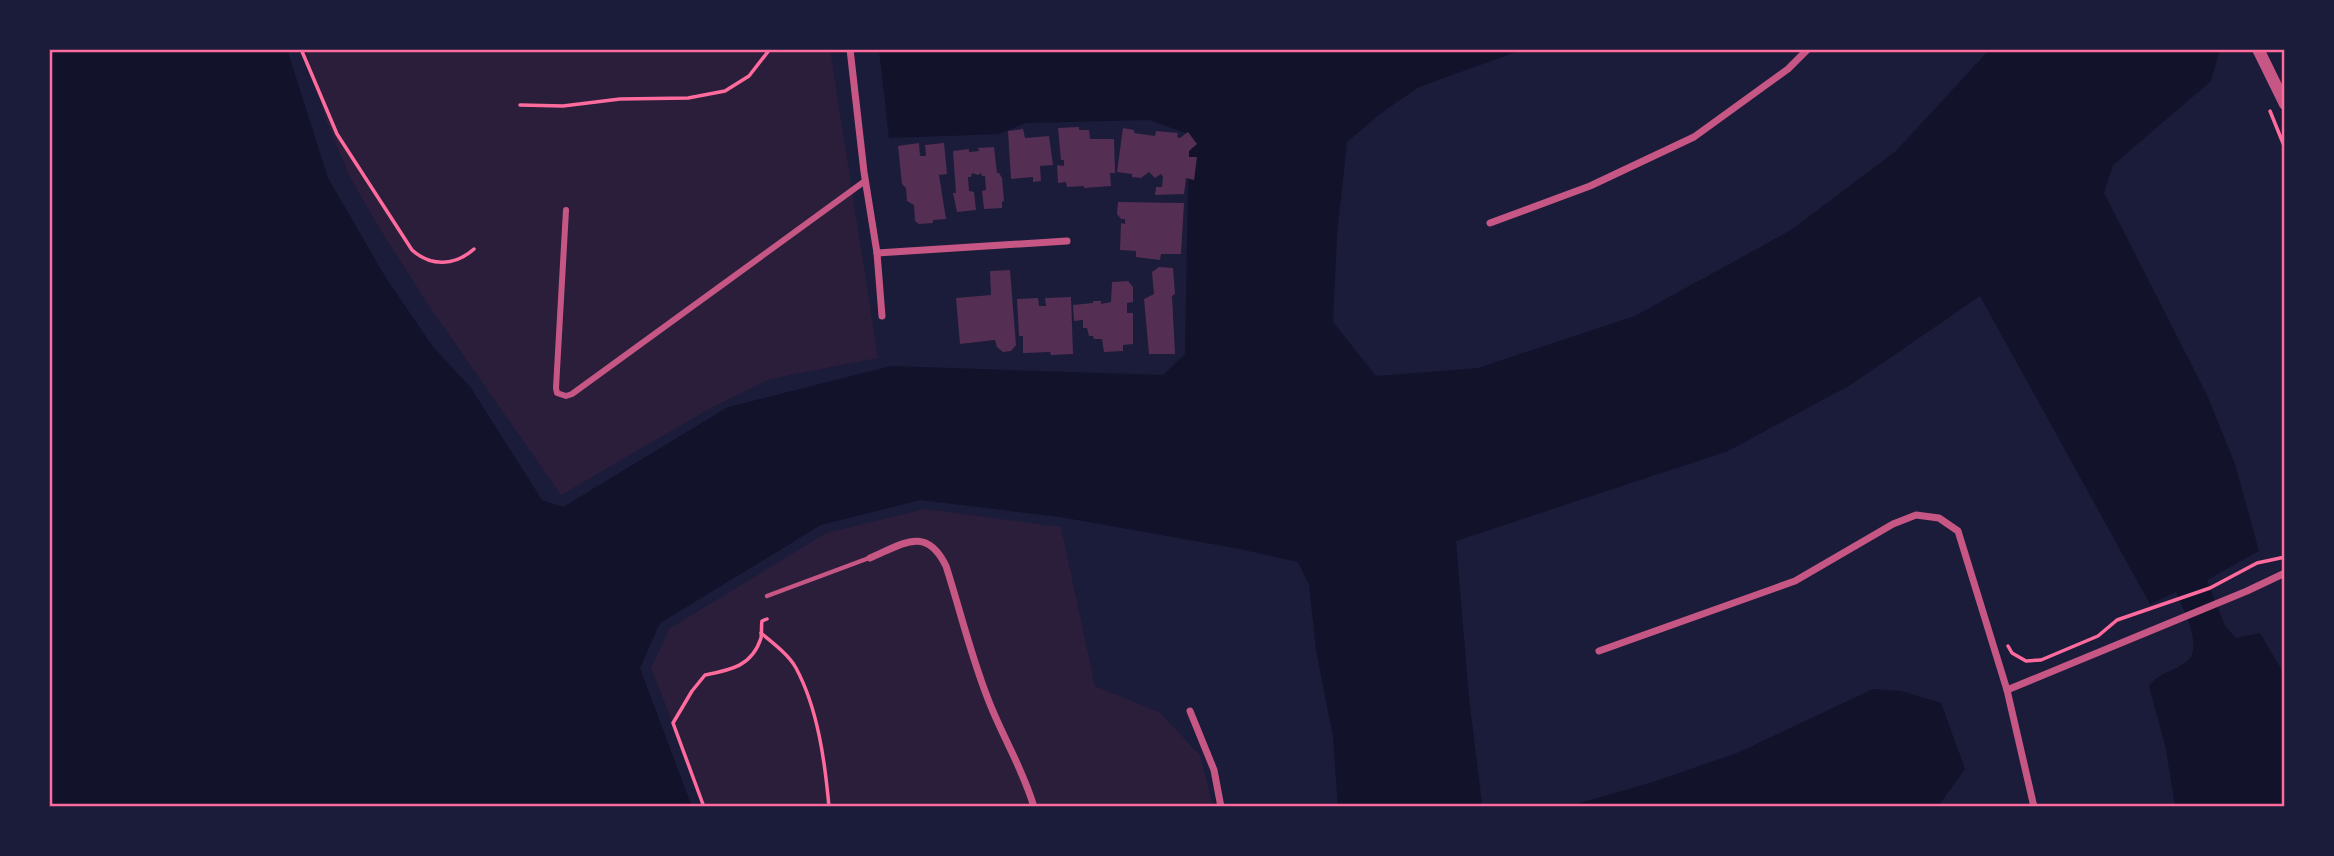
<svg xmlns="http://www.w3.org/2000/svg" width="2334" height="856" viewBox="0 0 2334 856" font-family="'Space Grotesk',sans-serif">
	<rect width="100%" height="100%" fill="#1b1b3a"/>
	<g fill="#2a1e3b">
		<path d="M305,49H830L878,358L770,379L709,409L561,495L427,303L380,229L350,177L327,123Z"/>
		<path d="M925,509L1061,527L1095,686L1159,712L1200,755L1213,807H706L651,668L669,629L826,533Z"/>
	</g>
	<g fill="#12122b">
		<path d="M49,49H287L328,178L386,278L433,347L471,388L542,500L563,507L728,407L891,366L1163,375L1185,354L1189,134L1149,120L1025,123L1000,134L889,138L879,49H1524L1419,87L1381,113L1347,142L1337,235L1333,322L1376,376L1478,368L1635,316L1791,230L1896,151L1990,49H2220L2211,81L2113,165L2104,193L2207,395L2235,464L2259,551L2207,580L2225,626L2236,638L2260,633L2285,676V807H2175L2166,749L2149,686C2161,671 2174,672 2187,661C2204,647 2183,609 2176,592L2150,604L1980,296L1852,384L1728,451L1456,541L1469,698L1482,804L1487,807H1338L1333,737L1316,650L1309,585L1298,562L1240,549L1060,517L920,500L821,525L660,623L640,668L692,807H49Z"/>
		<path d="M1873,689L1901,691L1941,703L1965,769L1939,805L1566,807L1653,782L1737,753Z"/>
	</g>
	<g fill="#542f53">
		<path d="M1079,127V130H1089L1090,139H1114L1115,173H1110L1111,186L1084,188V186L1067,187L1066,182L1058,183L1057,165L1064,166V160H1061L1058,128Z"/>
		<path d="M1123,128L1134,130V133L1155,136L1156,131L1178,133L1177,137L1180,138L1188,132L1197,144L1189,151V157H1197L1194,180L1186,178L1184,194L1155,195L1156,187H1162L1163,177L1161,174L1155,178L1149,172L1141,178L1132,177V174L1117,172Z"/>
		<path d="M1023,129L1025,138L1049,136L1053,165L1040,166L1041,181L1033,182V177L1011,179L1008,131Z"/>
		<path d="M919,143L920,156H926L925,145L944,143L947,174L939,175L946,219L933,220V223L919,224L915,221L914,205L907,201L906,188L902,184L898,146Z"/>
		<path d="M994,147L997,173H999L1002,178L1004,201L1002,202V208L984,209L982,191L986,190L985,176H982L981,173L978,175L972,173L971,177H968L969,191L974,192L976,210L957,212L953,193H956L953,151L969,149V152L979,151L978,148Z"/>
		<path d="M1118,202L1184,203L1181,254H1161L1160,260L1136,257V251L1120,250L1121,223L1125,224V219H1121L1117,214Z"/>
		<path d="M1159,267L1173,268L1175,294L1172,296L1175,354H1149L1144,299L1154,294L1152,272Z"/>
		<path d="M1010,270L1016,345L1011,351L1003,352L997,347L995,340L960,344L956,298L991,295L990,271Z"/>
		<path d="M1128,281L1133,287V302L1127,303V313H1133V344L1123,345V351L1104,352L1102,339H1094L1093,336H1089L1087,328H1083V320L1074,321L1073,305L1093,303V301H1101V304L1111,302L1112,282Z"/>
		<path d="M1071,297L1073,354L1051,355L1050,352L1023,353V336H1019L1017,299L1038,298L1039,306H1046L1045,298Z"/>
	</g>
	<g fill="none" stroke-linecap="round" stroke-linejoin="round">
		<g stroke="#ff6b9d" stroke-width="3.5">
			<path d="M301,49L337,134L412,250C431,267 455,266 474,249"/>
			<path d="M520,105L563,106L620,99L688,98L725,91L749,76L770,49"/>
			<path d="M2270,111L2285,148"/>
			<path d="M761,633C773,643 789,655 796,668C818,709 825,762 829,807"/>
			<path d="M2008,646L2012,653L2026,661L2041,660L2098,636L2117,620L2210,588L2257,563L2285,557"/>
			<path d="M704,807L673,723L692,691L705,675C731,670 752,666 761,638C762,633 761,626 762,621L767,619"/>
		</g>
		<path stroke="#c65784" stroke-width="4.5" d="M767,596L869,558"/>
		<path stroke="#c65784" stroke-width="6" d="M566,210L556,388L557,393L566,396L572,394L865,181"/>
		<g stroke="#c65784" stroke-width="7">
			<path d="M850,49L864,172L877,253L882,316"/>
			<path d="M1490,223L1590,186L1694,137L1788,69L1808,49"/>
			<path d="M877,253L1067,241"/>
			<path d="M870,558C903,544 926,525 946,566C960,610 971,656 988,699C1002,736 1023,769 1034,807"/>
			<path d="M1599,651L1795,581L1893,524L1916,515L1939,518L1958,531L2007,690L2034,807"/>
			<path d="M2007,690L2247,591L2285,573"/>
			<path d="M1190,711L1214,770L1221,807"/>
		</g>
		<path stroke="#c65784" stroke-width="12" d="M2258,49L2285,104"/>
	</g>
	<rect width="2334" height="856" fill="none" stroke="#1b1b3a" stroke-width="102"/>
	<rect x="51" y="51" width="2232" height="754" fill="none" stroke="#ff6b9d" stroke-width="2.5"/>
</svg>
